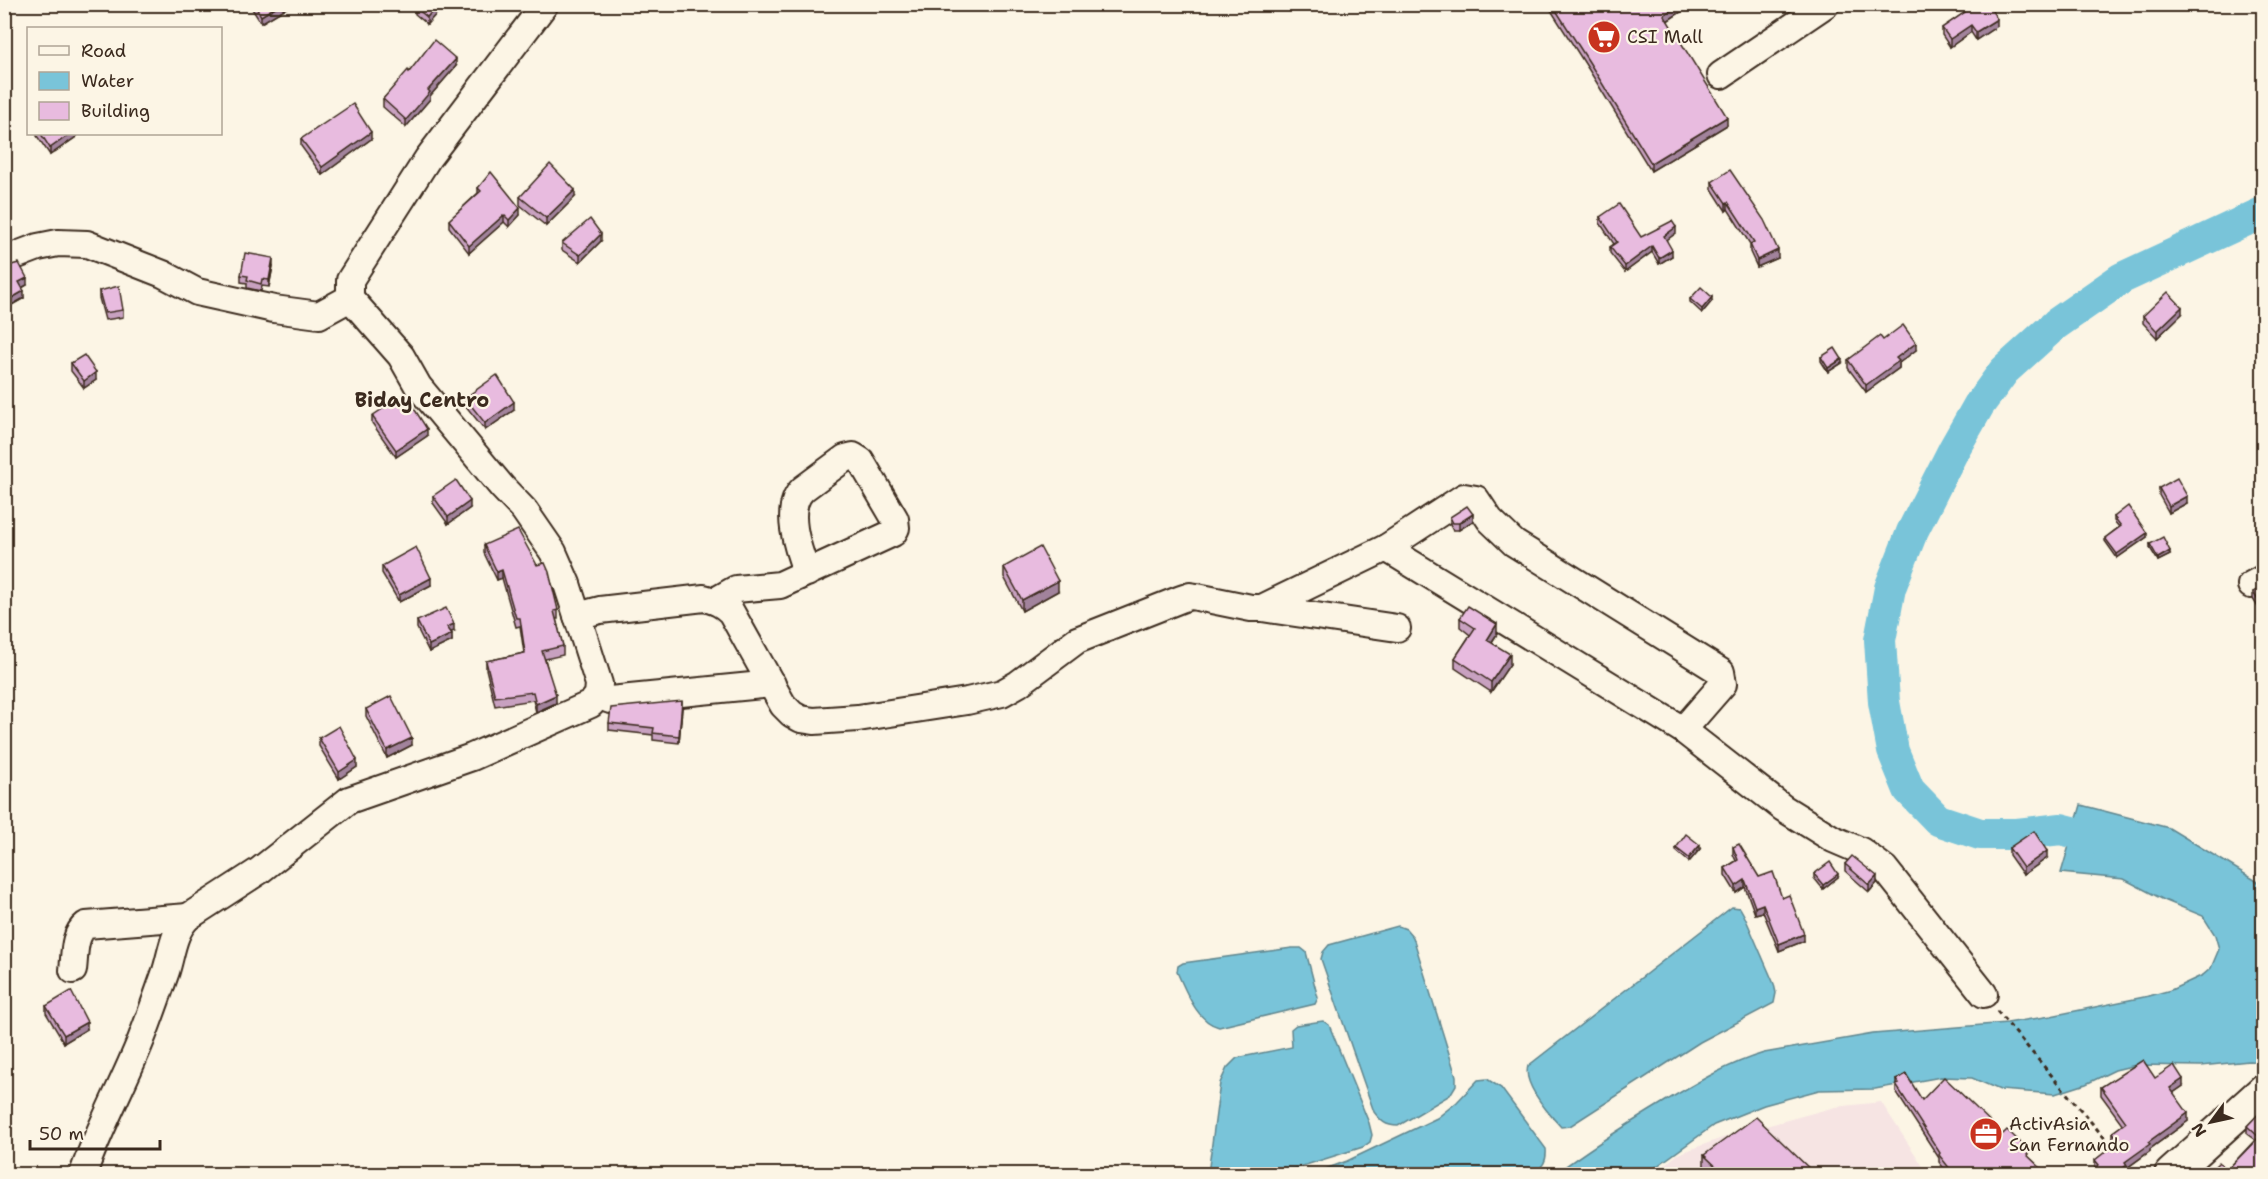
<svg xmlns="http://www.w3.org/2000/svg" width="2268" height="1179" viewBox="0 0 2268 1179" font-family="'Shantell Sans',sans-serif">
	<rect width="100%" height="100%" fill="#fcf5e5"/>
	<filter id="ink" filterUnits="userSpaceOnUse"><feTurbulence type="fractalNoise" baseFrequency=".0167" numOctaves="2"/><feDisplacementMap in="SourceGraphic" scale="12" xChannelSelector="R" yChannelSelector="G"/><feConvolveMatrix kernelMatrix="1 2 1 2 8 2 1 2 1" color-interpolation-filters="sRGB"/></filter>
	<g filter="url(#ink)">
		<path fill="#f6e4e3" d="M1881,1102L1928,1174H1654L1678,1154L1722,1138L1835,1107Z"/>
		<g fill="#79c4d9" stroke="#60868e" stroke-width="1.5">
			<path d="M2081,805L2169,828L2263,885V1062L2249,1061L2201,1066L2136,1065L2115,1070L2086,1084L2055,1094L2000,1090L1972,1078L1941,1077L1875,1089L1819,1090L1764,1105L1714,1125L1646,1174H1555C1590,1148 1626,1125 1664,1102C1696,1083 1727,1064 1764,1053L1873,1034L2007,1023L2051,1016L2149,996L2171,990L2203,975L2211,968L2219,949L2215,935L2203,916L2164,900L2124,879L2061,873Z"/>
			<path d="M1732,907L1740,908L1744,915L1774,984L1776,993L1774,1003L1700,1042L1570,1126L1561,1127C1549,1114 1522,1084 1528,1066Z"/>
			<path d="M1398,926L1406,929L1413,937L1456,1076V1085L1450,1095L1398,1126C1385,1126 1381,1121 1374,1112L1321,959L1323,952L1329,945Z"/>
			<path d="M1292,948H1301L1306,952L1318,998L1315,1004L1219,1027C1197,1022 1186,991 1177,972L1178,966L1183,963Z"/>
			<path d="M1323,1021L1329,1025L1369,1123L1372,1135L1370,1142L1363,1147L1277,1174H1208L1220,1083L1227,1068L1237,1058L1292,1047L1291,1029L1296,1025Z"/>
			<path d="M1487,1079L1501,1088L1546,1149C1547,1162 1543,1166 1533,1174H1312L1347,1161L1437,1118L1457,1102L1478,1080Z"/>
		</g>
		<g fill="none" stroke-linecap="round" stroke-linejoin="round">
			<path stroke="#79c4d9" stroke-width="32" d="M2115,843L2061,829L2017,834H1980L1938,820L1909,790L1893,751L1884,702L1880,640L1890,588L1912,532L1954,449L1979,405L2004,371L2056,324L2122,278L2264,212"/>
			<defs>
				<g id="minor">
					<path d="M1721,75L1826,4"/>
					<path d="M4,260L38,247L58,243L87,244L163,274L197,292L274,309L319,315L350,298"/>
					<path d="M1386,548L1464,497L1476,499L1490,520L1514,543L1721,672L1723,684L1683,730"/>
					<path d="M2251,585L2264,578"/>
					<path d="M715,601L736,589L780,585L893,533L896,528L895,519L861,461L853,456L845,458L803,489C783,508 798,550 807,573"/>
					<path d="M1262,608L1397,628"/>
					<path d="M577,616L600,610L704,598C716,601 723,604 731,612L783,705L792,714L801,719L814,721L858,718L967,701L1002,693L1018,684L1077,640L1181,599L1190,596L1197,597L1251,608H1262L1386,548L1683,730L1783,808L1833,839L1861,851L1885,869L1984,994"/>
					<path d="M598,695L610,700L772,684"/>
					<path d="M73,970C75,955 73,935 86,925L188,917"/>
					<path d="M83,1174C99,1128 123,1085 141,1040C150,1017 158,994 166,971C172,952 173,932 188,917L259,871L349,800L472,757L591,704L598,695L599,684L567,584L553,552L524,510L502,487L418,386L401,356L350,298V280L428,158L545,4"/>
				</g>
				<path id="major" d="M2171,1174L2264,1090"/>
			</defs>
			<use href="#minor" stroke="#3b2a1e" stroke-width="30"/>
			<use href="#major" stroke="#3b2a1e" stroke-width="36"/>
			<g stroke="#3b2a1e" stroke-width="3" stroke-dasharray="4.5 4.5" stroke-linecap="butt">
				<path d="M1997,1011L2113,1148"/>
				<path d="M2127,1164L2135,1174"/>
			</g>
			<use href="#minor" stroke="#fcf5e5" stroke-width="26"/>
			<use href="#major" stroke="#fcf5e5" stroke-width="32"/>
		</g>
		<g fill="#c8a1c0" stroke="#3b2a1e" stroke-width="1.5">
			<path d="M249,4H293L261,23Z"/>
			<path d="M1547,4H1693L1667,21L1727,125L1651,171L1589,70Z"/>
			<path d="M1926,4H1942L1930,12Z"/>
			<path d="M1977,4L1997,26L1976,40L1971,32L1950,47L1942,35V28Z"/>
			<path d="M415,7L438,12L427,24L415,14Z"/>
			<path d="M456,66L430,96V99L406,127L383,107V99L409,72Z"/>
			<path d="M37,134H76V137L50,155L37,136Z"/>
			<path d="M301,139H371L322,175L301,146Z"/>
			<path d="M1712,182L1778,258L1757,267L1750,252V244L1728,209L1726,211L1712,189Z"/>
			<path d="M478,188L520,215L509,227L504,222L469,253L449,227V220L478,193Z"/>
			<path d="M520,197H575L546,226L520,205Z"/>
			<path d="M1600,217L1641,237L1676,233L1666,240L1672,256L1659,264L1652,252L1625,272L1610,253V247L1614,244L1600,223Z"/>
			<path d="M601,241L580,262L562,250V243Z"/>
			<path d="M273,266L269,287L262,286L261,291L247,288V283L241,282V275Z"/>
			<path d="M4,267L27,285L22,288L24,298L10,306L5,298H4Z"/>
			<path d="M99,291L123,310V317L105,320L99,298Z"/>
			<path d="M1690,299L1712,301L1702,313L1690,302Z"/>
			<path d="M2182,314L2157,338L2143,323V316Z"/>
			<path d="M1883,340L1916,350L1899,363V368L1866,392L1848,368V360Z"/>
			<path d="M1821,357L1842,363L1828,372L1821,361Z"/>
			<path d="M71,363L96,380L84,388L71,371Z"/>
			<path d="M465,398L514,410L485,430L465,405Z"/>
			<path d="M372,416L427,436L396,457L372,423Z"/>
			<path d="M2159,488L2187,503L2169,513L2159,495Z"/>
			<path d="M433,496L470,508L448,524L433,503Z"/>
			<path d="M1450,517L1473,521L1459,530H1453L1450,524Z"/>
			<path d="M2114,517L2147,537L2117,558L2105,541V538L2119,527L2114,521Z"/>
			<path d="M2150,544L2170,555L2158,561L2150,548Z"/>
			<path d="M484,545L558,610V619H556L563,646V655L545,659L556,703L536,712L533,700L495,706L486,669V661L524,653L520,626L516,627L502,578L497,580L484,553Z"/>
			<path d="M382,566L431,585L399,602L382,573Z"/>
			<path d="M1004,567L1058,591L1022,611L1004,577Z"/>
			<path d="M2264,587V617L2253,599V592Z"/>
			<path d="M1460,618L1497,634L1492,642L1510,664L1491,692L1455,668V658L1470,635L1460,627Z"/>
			<path d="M417,621L454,631L451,632L452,641L429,652L417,628Z"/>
			<path d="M682,708L679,743L653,740V735L609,730V723Z"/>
			<path d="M366,709L412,745L387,758L366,716Z"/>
			<path d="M319,738L357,767L339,779L319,746Z"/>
			<path d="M1733,847L1759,877L1782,898L1804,941L1779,951L1763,912L1755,914L1745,887L1736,893L1725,875V868L1736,861L1733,854Z"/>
			<path d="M1676,848L1700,849L1689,862L1676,851Z"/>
			<path d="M2009,848L2047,858L2023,875L2009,855Z"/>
			<path d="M1845,864L1877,883L1869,892L1845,871Z"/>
			<path d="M1814,874L1838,877L1823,889L1814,878Z"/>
			<path d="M46,1006L87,1029L64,1043L46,1013Z"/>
			<path d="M2155,1078L2183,1086L2173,1093L2188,1121L2150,1149V1151L2127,1168V1173L2095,1168V1160L2116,1144L2113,1140V1132L2123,1125L2101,1095V1087Z"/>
			<path d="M1896,1080L1922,1100L2003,1134L2030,1158L2047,1174H1948L1939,1162V1158L1896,1092Z"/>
			<path d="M2264,1109V1174L2227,1170L2255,1140L2247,1134V1126Z"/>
			<path d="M1704,1155L1815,1174H1704Z"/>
		</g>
		<g fill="#a2839c" stroke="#3b2a1e" stroke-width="1.5">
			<path d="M280,4H293L261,23V16Z"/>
			<path d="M1680,4H1693L1664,23V15Z"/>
			<path d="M1930,4H1942L1930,12Z"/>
			<path d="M438,5V12L427,24V17Z"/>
			<path d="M1997,19V26L1976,40V32Z"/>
			<path d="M1971,25V32L1950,47V39Z"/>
			<path d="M456,59V66L430,96V99L406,127V120L428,90Z"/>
			<path d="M1727,117V125L1651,171V163Z"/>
			<path d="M371,132V139L322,175V167Z"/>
			<path d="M70,134H76V137L50,155V148Z"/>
			<path d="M575,190V197L546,226V218Z"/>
			<path d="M1728,202V209L1726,211V203Z"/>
			<path d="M520,208V215L509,227V220Z"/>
			<path d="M504,215V222L469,253V246Z"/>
			<path d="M1676,227V233L1664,242V236Z"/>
			<path d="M601,234V241L580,262V255Z"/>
			<path d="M1652,246V252L1625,272V266Z"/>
			<path d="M1672,250V256L1659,264V258Z"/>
			<path d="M1778,250V258L1757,267V260Z"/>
			<path d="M273,258V266L269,287V280Z"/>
			<path d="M27,278V285L19,289V282Z"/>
			<path d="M24,291V298L10,306V299Z"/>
			<path d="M1712,297V301L1702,313V309Z"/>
			<path d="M2182,307V314L2157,338V331Z"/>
			<path d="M1916,343V350L1899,363V368L1866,392V385L1896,358Z"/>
			<path d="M1842,359V363L1828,372V368Z"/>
			<path d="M96,372V380L84,388V381Z"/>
			<path d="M514,402V410L485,430V423Z"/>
			<path d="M427,429V436L396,457V450Z"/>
			<path d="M2187,496V503L2169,513V506Z"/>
			<path d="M470,501V508L448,524V517Z"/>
			<path d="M1473,514V521L1459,530V523Z"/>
			<path d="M2147,533V537L2117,558V554Z"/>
			<path d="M2170,551V555L2158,561V558Z"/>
			<path d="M502,570V578L497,580V572Z"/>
			<path d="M431,578V585L399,602V595Z"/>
			<path d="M1058,581V591L1022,611V600Z"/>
			<path d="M454,624V631L447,634V627Z"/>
			<path d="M1497,624V634L1487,649V640Z"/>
			<path d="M452,634V641L429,652V645Z"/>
			<path d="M1510,654V664L1491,692V682Z"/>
			<path d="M556,695V703L536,712V704Z"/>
			<path d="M682,701V708L679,743V736Z"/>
			<path d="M412,738V745L387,758V750Z"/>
			<path d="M357,760V767L339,779V772Z"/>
			<path d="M1700,845V849L1689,862V858Z"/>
			<path d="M2047,851V858L2023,875V868Z"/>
			<path d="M1838,874V877L1823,889V885Z"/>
			<path d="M1877,876V883L1869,892V885Z"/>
			<path d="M1745,880V887L1736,893V886Z"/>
			<path d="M1763,904V912L1755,914V907Z"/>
			<path d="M1804,934V941L1779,951V944Z"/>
			<path d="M87,1022V1029L64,1043V1035Z"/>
			<path d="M2183,1079V1086L2170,1095V1088Z"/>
			<path d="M2188,1113V1121L2150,1149V1151L2127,1168V1173L2125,1174H2115L2125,1162L2148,1142Z"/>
		</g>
		<g fill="#e8bbdf" stroke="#3b2a1e" stroke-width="1.5">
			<path d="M254,4H280L261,16Z"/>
			<path d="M417,4H438V5L427,17L415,7Z"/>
			<path d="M1552,4H1680L1664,15L1727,117L1651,163L1589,62Z"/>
			<path d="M1977,4H1988L1997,19L1976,32L1971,25L1950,39L1942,28Z"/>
			<path d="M434,40L456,59L428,90L430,92L406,120L383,99L408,70L409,72Z"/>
			<path d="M353,104L371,132L322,167L301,139Z"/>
			<path d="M41,134H70L50,148Z"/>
			<path d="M550,164L575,190L546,218L520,197Z"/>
			<path d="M1730,170L1764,220L1778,250L1757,260L1750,244L1754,242L1728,202L1726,203L1712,182Z"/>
			<path d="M491,172L520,208L509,220L504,215L469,246L449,220L481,191L478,188Z"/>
			<path d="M1619,204L1641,237L1672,221L1676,227L1664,236L1672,250L1659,258L1652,246L1625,266L1610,247L1617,242L1600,217Z"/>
			<path d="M590,219L601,234L580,255L562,243Z"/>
			<path d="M245,253L273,258L269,280L262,279L261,284L247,280L248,276L241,275Z"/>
			<path d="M19,263L27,278L19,282L24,291L10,299L5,290L4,291V267Z"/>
			<path d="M119,286L123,310L105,313L99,291Z"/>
			<path d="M1701,287L1712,297L1702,309L1690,299Z"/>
			<path d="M2168,292L2182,307L2157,331L2143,316Z"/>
			<path d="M1903,325L1916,343L1896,358L1899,361L1866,385L1848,360L1880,336L1883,340Z"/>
			<path d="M1835,348L1842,359L1828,368L1821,357Z"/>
			<path d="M84,355L96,372L84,381L71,363Z"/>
			<path d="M497,375L514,402L485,423L465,398Z"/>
			<path d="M405,394L427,429L396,450L372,416Z"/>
			<path d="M2177,478L2187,496L2169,506L2159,488Z"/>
			<path d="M456,480L470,501L448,517L433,496Z"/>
			<path d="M1467,506L1473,514L1459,523H1453L1450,517Z"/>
			<path d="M2128,506L2147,533L2117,554L2105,538L2121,526L2114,517Z"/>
			<path d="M518,530L537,565L545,563L549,572L558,610L554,611L563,646L542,651L556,695L536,704L533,692L495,697L486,661L525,653L520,618H516L502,570L497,572L484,545Z"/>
			<path d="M2163,537L2170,551L2158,558L2150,544Z"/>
			<path d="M416,547L431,578L399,595L382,566Z"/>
			<path d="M1040,547L1058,581L1022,600L1004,567Z"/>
			<path d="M2264,587V610L2253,592Z"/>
			<path d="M1468,606L1497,624L1487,640L1510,654L1491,682L1455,658L1475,628L1460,618Z"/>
			<path d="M446,608L454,624L447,627L452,634L429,645L417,621Z"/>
			<path d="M391,696L412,738L387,750L366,709Z"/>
			<path d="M682,701L679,736L653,733L654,728L609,723L611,708Z"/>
			<path d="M339,726L357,760L339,772L319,738Z"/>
			<path d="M2034,831L2047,851L2023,868L2009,848Z"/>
			<path d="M1686,834L1700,845L1689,858L1676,848Z"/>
			<path d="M1739,844L1759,877L1773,872L1782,898L1789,895L1804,934L1779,944L1763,904L1755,907L1745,880L1736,886L1725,868L1738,860L1733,847Z"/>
			<path d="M1852,856L1877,876L1869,885L1845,864Z"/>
			<path d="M1830,862L1838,874L1823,885L1814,874Z"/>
			<path d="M71,991L87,1022L64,1035L46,1006Z"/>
			<path d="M2143,1060L2155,1078L2174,1065L2183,1079L2170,1088L2188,1113L2148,1142L2150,1144L2125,1162L2127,1165L2115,1174H2088L2099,1165L2095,1160L2119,1141L2113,1132L2126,1122L2101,1087Z"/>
			<path d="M1906,1074L1922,1100L1944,1077L2003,1134L2007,1130L2030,1151L2027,1155L2047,1174H1954L1939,1155L1940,1153L1896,1085L1899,1084L1896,1080Z"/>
			<path d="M2263,1109H2264V1169L2258,1174H2207L2219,1162L2227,1170L2259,1137L2247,1126Z"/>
			<path d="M1756,1117L1815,1174H1724L1704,1155Z"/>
		</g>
	</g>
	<defs>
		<symbol id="supermarket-disc" viewBox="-11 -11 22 22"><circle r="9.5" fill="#c8321e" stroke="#fcf5e5"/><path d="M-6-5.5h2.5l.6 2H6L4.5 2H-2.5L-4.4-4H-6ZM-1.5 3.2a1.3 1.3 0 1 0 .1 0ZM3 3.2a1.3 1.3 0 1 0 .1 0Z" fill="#fff"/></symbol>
		<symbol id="office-disc" viewBox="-11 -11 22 22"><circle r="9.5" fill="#c8321e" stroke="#fcf5e5"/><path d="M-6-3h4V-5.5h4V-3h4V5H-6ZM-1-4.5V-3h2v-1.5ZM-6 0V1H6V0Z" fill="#fff"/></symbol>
	</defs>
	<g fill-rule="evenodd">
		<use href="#supermarket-disc" x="1585" y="18" width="38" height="38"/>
		<use href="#office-disc" x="1967" y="1115" width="38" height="38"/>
	</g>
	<g text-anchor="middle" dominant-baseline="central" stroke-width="4.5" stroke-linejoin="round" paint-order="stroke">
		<g font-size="18" fill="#3b2a1e" stroke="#fcf5e5" text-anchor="start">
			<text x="1627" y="37">CSI Mall</text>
			<text x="2009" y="1124">ActivAsia<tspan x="2009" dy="21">San Fernando</tspan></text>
		</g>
		<g font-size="20" font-weight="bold" fill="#3b2a1e" stroke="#fcf5e5">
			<text x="422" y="400">Biday Centro</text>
		</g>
	</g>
	<rect width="2268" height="1179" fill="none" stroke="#fcf5e5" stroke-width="24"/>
	<rect x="12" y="12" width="2244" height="1155" fill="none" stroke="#3b2a1e" stroke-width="2" filter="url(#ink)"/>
	<rect x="27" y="27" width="195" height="108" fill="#fcf5e5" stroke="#afa495" stroke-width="1.5"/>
	<rect x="39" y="46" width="30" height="9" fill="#fcf5e5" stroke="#afa495" stroke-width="1.5"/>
	<text x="81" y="57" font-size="18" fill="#3b2a1e">Road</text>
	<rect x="39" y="72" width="30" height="18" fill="#79c4d9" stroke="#afa495" stroke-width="1.5"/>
	<text x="81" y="87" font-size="18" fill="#3b2a1e">Water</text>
	<rect x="39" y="102" width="30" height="18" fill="#e8bbdf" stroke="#afa495" stroke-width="1.5"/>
	<text x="81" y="117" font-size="18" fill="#3b2a1e">Building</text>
	<g transform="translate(2211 1122) rotate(237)" stroke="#fcf5e5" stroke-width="4.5" paint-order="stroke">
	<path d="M0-4.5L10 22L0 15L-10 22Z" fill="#3b2a1e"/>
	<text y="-9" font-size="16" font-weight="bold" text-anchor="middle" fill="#3b2a1e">N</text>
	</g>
	<path d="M30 1140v9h130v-9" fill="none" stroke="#3b2a1e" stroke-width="3"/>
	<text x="39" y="1140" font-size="18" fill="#3b2a1e" stroke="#fcf5e5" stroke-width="4.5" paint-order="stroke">50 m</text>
</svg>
